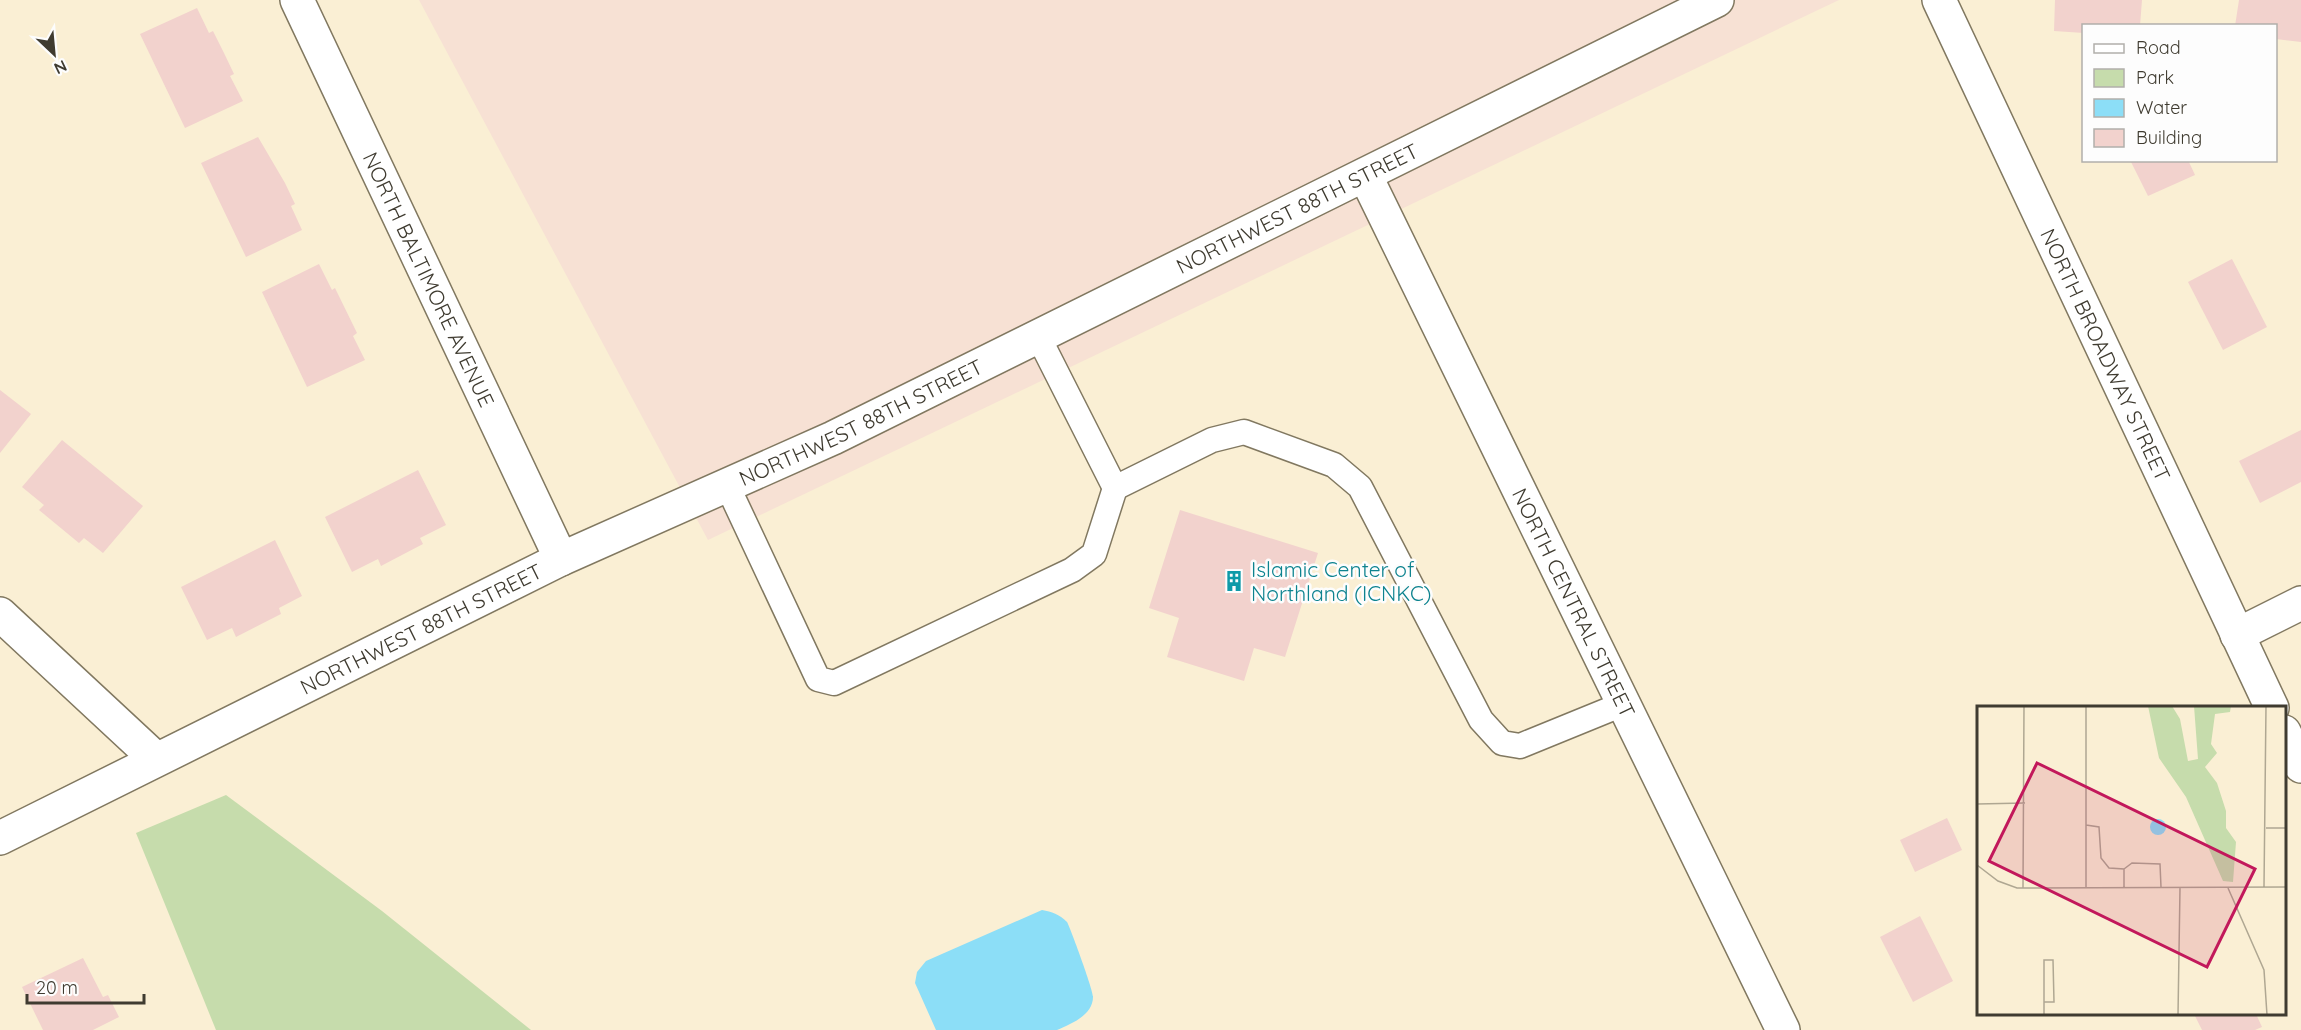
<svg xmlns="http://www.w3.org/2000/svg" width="2301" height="1030" viewBox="0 0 2301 1030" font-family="Quicksand,sans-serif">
	<rect width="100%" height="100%" fill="#faefd4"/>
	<path fill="#f7e1d4" d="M419,0H1839L708,540Z"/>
	<path fill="#c6dcac" d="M226,795L382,911L531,1030H216L136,833Z"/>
	<path fill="#8cdef7" d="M1042,910C1052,912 1059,914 1067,922C1070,927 1094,992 1093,997C1093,1015 1071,1024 1057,1030H936L915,983L917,972L926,961Z"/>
	<g fill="#f2d2cd">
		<path d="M2055,0H2142L2140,26H2084V33L2054,31Z"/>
		<path d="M2239,0H2301V42L2276,39V26H2235Z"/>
		<path d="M197,8L209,33L213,31L224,53L234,74L230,76L243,101L185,128L140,34Z"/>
		<path d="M258,137L285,183L295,204L291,206L302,230L246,257L201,163Z"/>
		<path d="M2130,160H2188L2195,175L2148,196Z"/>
		<path d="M2232,259L2267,327L2223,350L2188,282Z"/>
		<path d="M319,264L332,290L335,288L357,333L353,336L365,360L307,387L262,292Z"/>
		<path d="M0,390L31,414L0,453Z"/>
		<path d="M2301,430V482L2260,503L2239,461Z"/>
		<path d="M62,440L143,506L103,553L84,538L79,543L39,510L44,505L22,487Z"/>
		<path d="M418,470L446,525L420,538L423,544L400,556L381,566L378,559L352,572L325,517Z"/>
		<path d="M1180,510L1318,553L1285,657L1254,648L1244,681L1167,657L1179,618L1149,608Z"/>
		<path d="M275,540L302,596L279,608L281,614L236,637L232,628L207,640L181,587Z"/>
		<path d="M1947,818L1962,850L1915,872L1900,840Z"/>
		<path d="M1920,916L1953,981L1913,1002L1880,937Z"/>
		<path d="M83,958L103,997L108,995L119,1017L93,1030H43L22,987Z"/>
		<path d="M2194,1014H2256L2262,1027L2255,1030H2202Z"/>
	</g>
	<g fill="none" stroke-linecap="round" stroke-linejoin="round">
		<defs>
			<g id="service">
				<path d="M1038,336L1115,488L1212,440L1244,432L1334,465L1360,487L1481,720L1502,743L1520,746L1623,704"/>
				<path d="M727,485L818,679L834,683L1072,570L1094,554L1115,488"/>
			</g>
			<g id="minor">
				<path id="s1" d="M297,0L561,559"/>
				<path id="s2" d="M1939,0L2272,708"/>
				<path id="s3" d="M1365,175L1783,1030"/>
				<path d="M0,614L156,759"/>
				<path d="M2237,635L2301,603"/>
				<path d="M2284,732L2301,766"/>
				<path id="s4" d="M0,838L561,559L833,438L1717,0"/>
			</g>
		</defs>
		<use href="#service" stroke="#817860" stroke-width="27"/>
		<use href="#minor" stroke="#817860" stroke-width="36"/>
		<use href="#service" stroke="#fff" stroke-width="24"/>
		<use href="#minor" stroke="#fff" stroke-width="33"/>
	</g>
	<defs>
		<symbol id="building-bare" viewBox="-9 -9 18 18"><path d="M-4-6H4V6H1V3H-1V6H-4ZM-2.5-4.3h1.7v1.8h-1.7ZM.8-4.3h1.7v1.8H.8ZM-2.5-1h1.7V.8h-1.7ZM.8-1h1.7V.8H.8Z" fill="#0f9aa8" stroke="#fdfdfd" stroke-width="2.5" paint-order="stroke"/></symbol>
	</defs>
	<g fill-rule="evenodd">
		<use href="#building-bare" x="1219" y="566" width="30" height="30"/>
	</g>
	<g text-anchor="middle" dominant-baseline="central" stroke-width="5" stroke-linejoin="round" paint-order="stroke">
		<g font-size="21" fill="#3f3b30" stroke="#fdfdfd">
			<text stroke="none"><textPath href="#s4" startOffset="1442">NORTHWEST 88TH STREET</textPath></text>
			<text stroke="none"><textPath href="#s1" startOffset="309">NORTH BALTIMORE AVENUE</textPath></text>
			<text stroke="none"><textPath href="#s2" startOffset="392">NORTH BROADWAY STREET</textPath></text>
			<text stroke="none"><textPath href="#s4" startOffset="956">NORTHWEST 88TH STREET</textPath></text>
			<text stroke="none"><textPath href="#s3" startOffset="476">NORTH CENTRAL STREET</textPath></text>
			<text stroke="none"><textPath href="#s4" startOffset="470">NORTHWEST 88TH STREET</textPath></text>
		</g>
		<g font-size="21" fill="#0d838f" stroke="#fdfdfd" text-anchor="start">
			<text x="1251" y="569">Islamic Center of<tspan x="1251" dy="24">Northland (ICNKC)</tspan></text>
		</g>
	</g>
	<g transform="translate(1977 706)">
		<rect width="309" height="309" fill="#faefd4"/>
		<path d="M171,0H195L203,13L211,55L221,53L217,0H254L253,6L238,8L234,38L240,47L228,61L240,77L249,105V122L259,136L256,176L246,175L209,91L182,52Z" fill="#c6dcac"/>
		<path d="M173 121a8 8 0 1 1 16 0a8 8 0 1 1-16 0Z" fill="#8cdef7"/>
		<path fill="none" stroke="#afa792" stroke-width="1.5" d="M0,98L48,97M109,119L122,121L124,152L132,162L147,163V181M289,122H309M0,159L21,175L40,182L309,181M147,163L155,157L183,158L184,181M109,181V0M287,181L289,0M46,182L47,0M251,182L287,264L290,309M67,309V254H76L77,296H67M201,309L203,182"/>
		<path fill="#c2185b" fill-opacity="0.15" stroke="#c2185b" stroke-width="3" d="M60,57L278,163L230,261L12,155Z"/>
		<rect width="309" height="309" fill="none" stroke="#3f3b30" stroke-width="3"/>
	</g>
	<rect x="2082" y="24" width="195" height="138" fill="#fdfdfd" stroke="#b1afab" stroke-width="1.5"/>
	<rect x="2094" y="44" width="30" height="9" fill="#ffffff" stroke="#b1afab" stroke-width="1.5"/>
	<text x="2136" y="54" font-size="18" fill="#3f3b30">Road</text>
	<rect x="2094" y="69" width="30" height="18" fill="#c6dcac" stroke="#b1afab" stroke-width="1.5"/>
	<text x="2136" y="84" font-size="18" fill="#3f3b30">Park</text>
	<rect x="2094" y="99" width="30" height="18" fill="#8cdef7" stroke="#b1afab" stroke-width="1.5"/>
	<text x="2136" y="114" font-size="18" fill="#3f3b30">Water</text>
	<rect x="2094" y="129" width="30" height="18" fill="#f2d2cd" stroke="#b1afab" stroke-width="1.5"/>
	<text x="2136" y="144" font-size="18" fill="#3f3b30">Building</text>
	<g transform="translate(54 54) rotate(154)" stroke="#fdfdfd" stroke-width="4.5" paint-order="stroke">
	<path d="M0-4.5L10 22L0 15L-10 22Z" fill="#3f3b30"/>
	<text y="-9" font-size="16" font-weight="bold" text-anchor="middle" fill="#3f3b30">N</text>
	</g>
	<path d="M27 994v9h117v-9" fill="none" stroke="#3f3b30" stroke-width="3"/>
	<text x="36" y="994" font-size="18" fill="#3f3b30" stroke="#fdfdfd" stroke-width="4.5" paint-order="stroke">20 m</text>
</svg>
